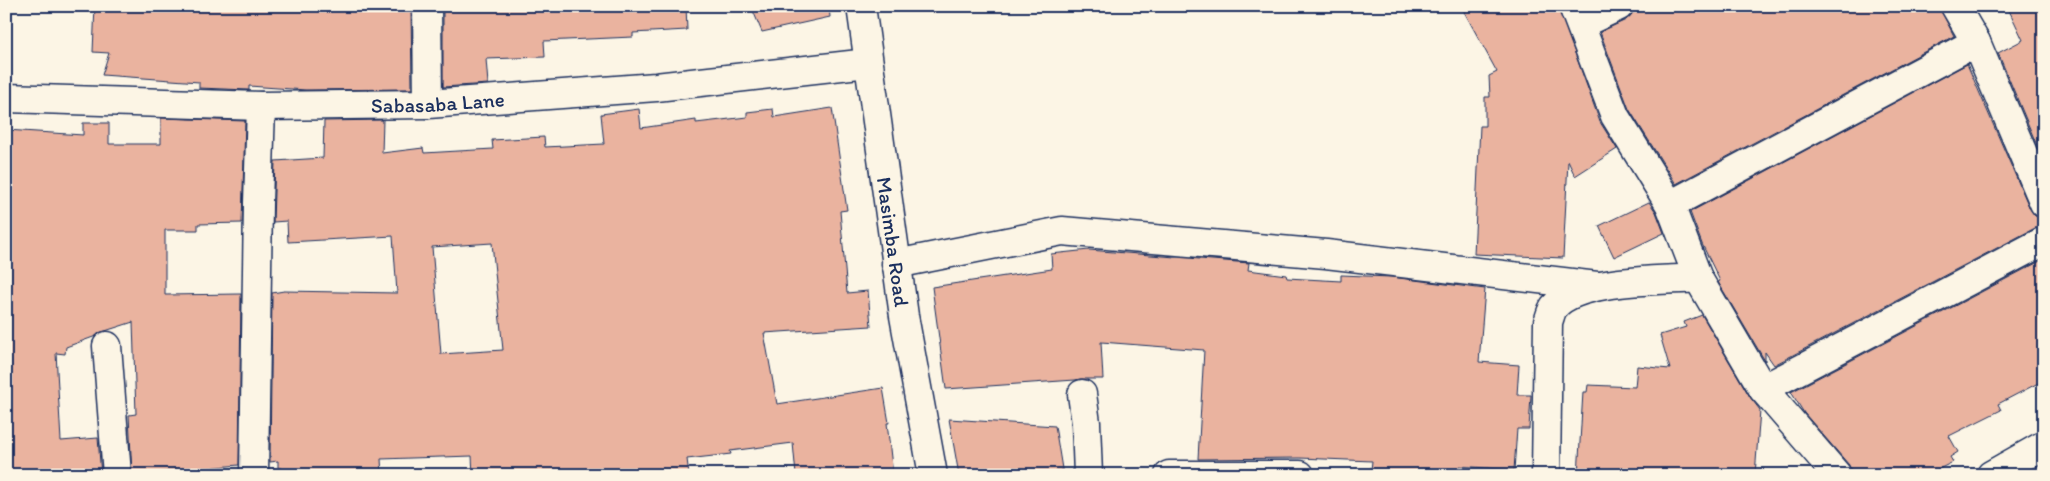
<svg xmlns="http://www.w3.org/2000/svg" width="2050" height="481" viewBox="0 0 2050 481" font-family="Itim,sans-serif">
	<rect width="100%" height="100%" fill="#fcf5e5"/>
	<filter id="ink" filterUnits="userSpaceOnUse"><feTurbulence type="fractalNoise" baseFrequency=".02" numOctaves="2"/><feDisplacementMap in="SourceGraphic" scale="10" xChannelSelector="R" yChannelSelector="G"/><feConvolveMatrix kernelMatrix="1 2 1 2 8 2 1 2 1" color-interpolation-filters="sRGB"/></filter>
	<g filter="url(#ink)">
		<g fill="#eab39f" stroke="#1b2f5e" fill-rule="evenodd">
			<path d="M95,6H411L412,89L306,90L249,86V90L199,88V82L102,75L109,53L93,52Z"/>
			<path d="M443,6H686L687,30L633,33V37L544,41L545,57L486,59L488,84L443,87Z"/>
			<path d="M751,6H829L830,17L762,32Z"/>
			<path d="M1461,6H1558L1600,122L1617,149L1575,176L1568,161L1563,258L1474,254L1480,126H1485V97H1490L1489,76L1497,72Z"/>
			<path d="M1634,6H1939L1954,36L1676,184L1629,109L1600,32L1626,20L1632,14Z"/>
			<path d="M2007,6H2044V162L1998,53L2023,40Z"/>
			<path d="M1967,64L2030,209L2035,216L2044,218V226L2037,227L1774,365L1765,352V361L1718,282L1720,281L1702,244L1690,212Z"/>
			<path d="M832,108L847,210L840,211L847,293L868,291L871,326L764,333L777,404L883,388L889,423H887L893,475H796L793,443L730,451L731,454L687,459L689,475H473L472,456L381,459L382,475H280L281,468H278V461L270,462L272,293L284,291L397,293L393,236L288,242L287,221L273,222L275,161L323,158L324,121L383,120L382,153L423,148L424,153L493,149L492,140L544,137L545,147L604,144L601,114L639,109L641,128L696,120V123L747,117V112L773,109L774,117ZM492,243L503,350L441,354L432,247Z"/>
			<path d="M161,118L245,121L242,223L198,224V230H165V295L241,294L239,465L132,475L129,415L136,414L133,322L99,333L96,336L66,347L65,354L56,353L61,441L98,438L101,475H6V130L83,135V123H109V144H161Z"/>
			<path d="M1649,202L1656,212L1664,233L1614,257L1599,226Z"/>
			<path d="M1089,250L1249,263L1248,270L1286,275L1287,278L1341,281V275L1391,277L1485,289L1479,362L1519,365L1517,395H1531L1529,429H1517L1514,470L1459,466L1458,475H1438L1371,470L1372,461L1300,458L1198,459L1204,350L1101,342L1103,379H1080L1075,380L946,389L932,287L1052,269L1051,254Z"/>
			<path d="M2044,259V380L1998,404L2001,410L1949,436L1958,452L1950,457L1953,462L1927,475H1852L1849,465L1804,413L1791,392Z"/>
			<path d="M1702,315L1750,397L1760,410L1755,475H1578L1583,392H1587L1588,385L1635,387L1637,366L1670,369L1660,335L1686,327L1684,322Z"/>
			<path d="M949,419L1055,426L1063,475H959Z"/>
		</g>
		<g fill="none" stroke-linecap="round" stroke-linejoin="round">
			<defs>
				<g id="minor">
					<path d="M427,6L428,104"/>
					<path id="s1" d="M861,6L904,316L933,475"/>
					<path d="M1573,6L1615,116L1670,205L1698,278L1763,389L1837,475"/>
					<path d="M1955,6L1976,42L2044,203"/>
					<path d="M1581,24L1619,6"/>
					<path id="s2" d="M6,98L261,106L428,104L656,87L868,63"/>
					<path d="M1670,205L1976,42"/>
					<path d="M896,264L1062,231L1326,254L1597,286"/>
					<path d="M107,346L117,475"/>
					<path d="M1763,389L2044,241"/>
					<path d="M1082,394L1086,423L1088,475"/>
					<path d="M254,475L258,203L261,106"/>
					<path d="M1169,475H1300"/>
					<path d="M1546,475L1548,322C1550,317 1551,311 1554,307C1578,278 1662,281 1698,278"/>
					<path d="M1991,475L2044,445"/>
				</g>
			</defs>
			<use href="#minor" stroke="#1b2f5e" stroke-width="31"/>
			<use href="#minor" stroke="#fcf5e5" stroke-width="28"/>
		</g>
	</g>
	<g text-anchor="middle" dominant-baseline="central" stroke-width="4" stroke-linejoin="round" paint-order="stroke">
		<g font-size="21" fill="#1b2f5e" stroke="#fcf5e5">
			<text stroke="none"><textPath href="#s2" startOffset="432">Sabasaba Lane</textPath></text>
			<text stroke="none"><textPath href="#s1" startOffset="238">Masimba Road</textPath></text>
		</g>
	</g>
	<rect width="2050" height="481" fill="none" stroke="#fcf5e5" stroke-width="25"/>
	<rect x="12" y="12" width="2025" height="456" fill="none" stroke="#1b2f5e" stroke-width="2" filter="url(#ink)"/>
</svg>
